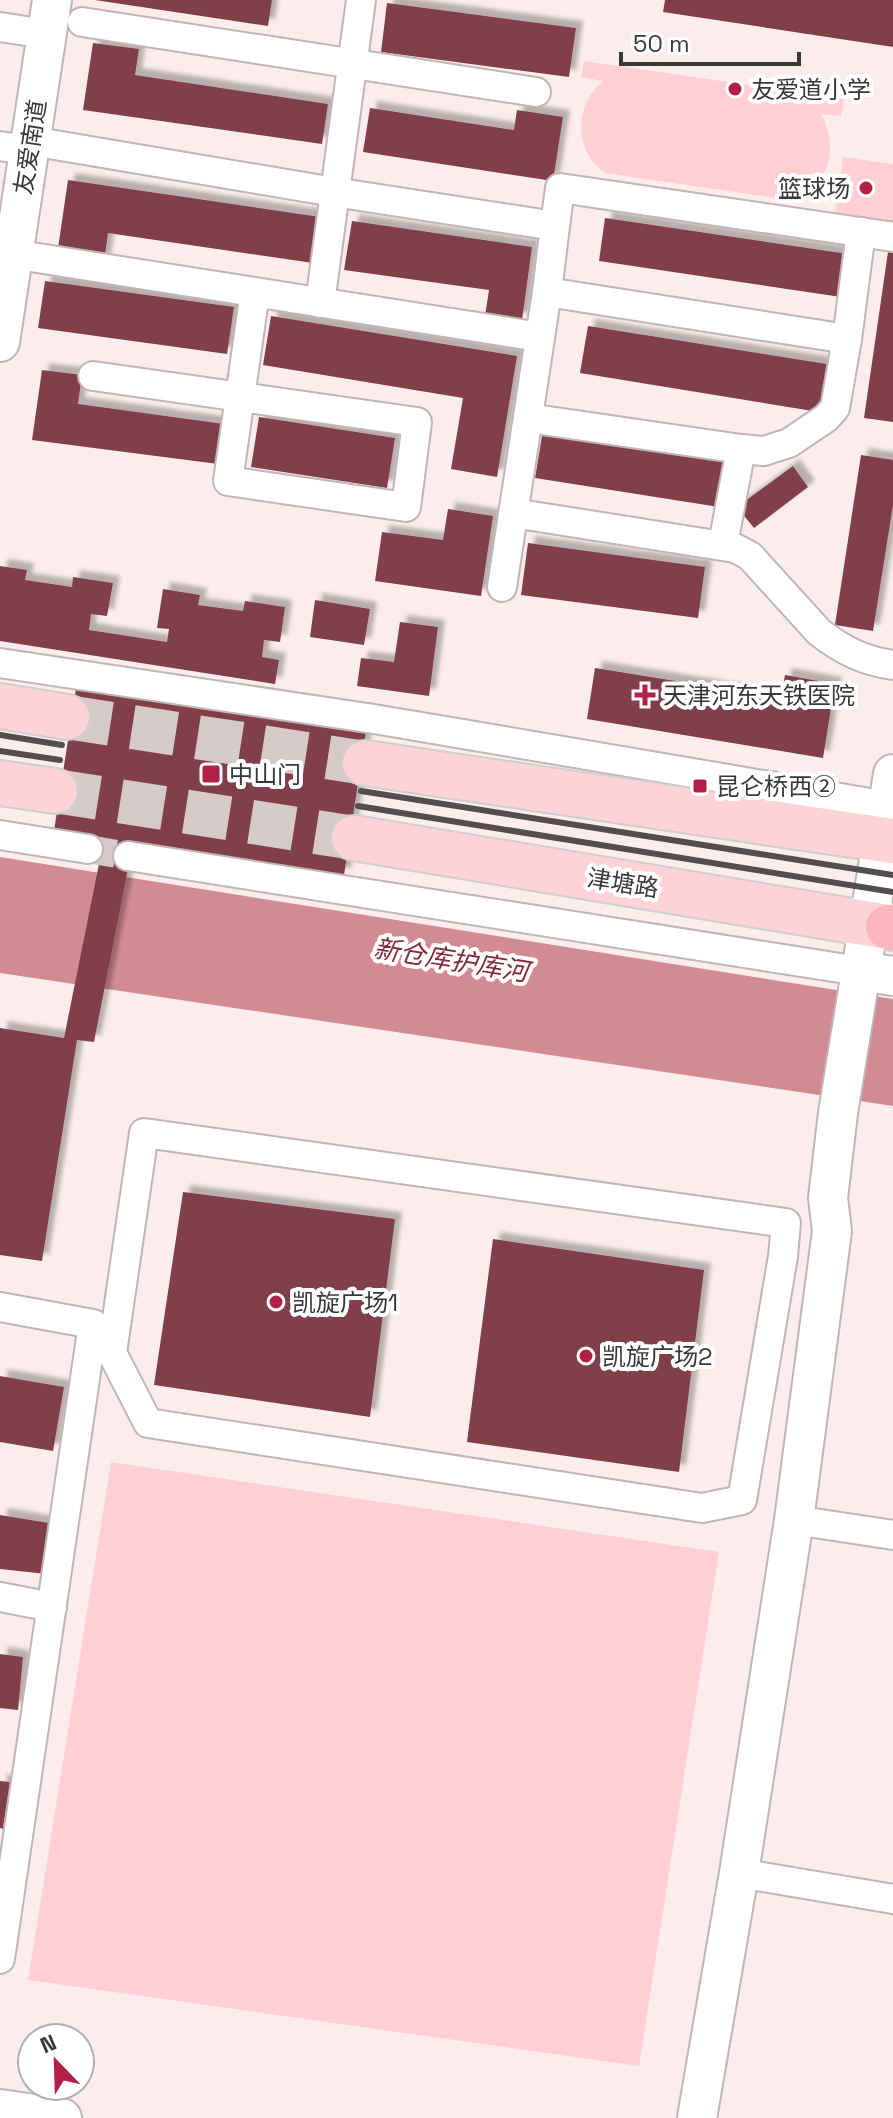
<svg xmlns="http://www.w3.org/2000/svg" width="893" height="2118" viewBox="0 0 893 2118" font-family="'Space Grotesk','Noto Sans SC',sans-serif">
	<defs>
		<filter id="shadow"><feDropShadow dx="7" dy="-7" stdDeviation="2" flood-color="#0004"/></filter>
	</defs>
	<rect width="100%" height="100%" fill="#fbedee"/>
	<g fill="#ffcfd3">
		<path d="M584,61L844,99L841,116L821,114C841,151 827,194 782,199L605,173C573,150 574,105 603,81L581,77Z"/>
		<path d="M843,157L893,164V221L835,213Z"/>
		<path d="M111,1462L719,1552L639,2066L28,1980Z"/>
	</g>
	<path fill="#d38b93" d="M0,857L893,999V1106L0,973Z"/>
	<g fill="#81404a" filter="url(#shadow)">
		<path d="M95,0H272L268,26Z"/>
		<path d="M665,0H893V47L663,12Z"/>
		<path d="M387,3L576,28L569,77L381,52Z"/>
		<path d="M93,43L139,49L135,75L328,104L322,144L83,110Z"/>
		<path d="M370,108L514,130L517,110L563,117L553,181L363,152Z"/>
		<path d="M68,180L320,217L313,263L108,233L104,262L57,255Z"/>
		<path d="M605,218L848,254L841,297L599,261Z"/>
		<path d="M352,221L532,247L522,320L485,316L489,290L344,270Z"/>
		<path d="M888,252L893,253V422L864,418Z"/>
		<path d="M45,281L234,307L227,354L38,328Z"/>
		<path d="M271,316L517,356L497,477L451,469L463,398L263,365Z"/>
		<path d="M588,326L833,365L825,413L580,373Z"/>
		<path d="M42,370L82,375L78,404L224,424L218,464L32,440Z"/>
		<path d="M259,417L395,438L387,488L251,467Z"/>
		<path d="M543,430L727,458L719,507L535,478Z"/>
		<path d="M861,455L893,460V505L873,631L835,625Z"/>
		<path d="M793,466L808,487L754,528L737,507Z"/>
		<path d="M448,509L493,516L481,596L375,581L382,532L443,540Z"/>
		<path d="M528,543L705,567L698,618L521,595Z"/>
		<path d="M0,566L27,570L25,580L72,587L73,577L113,583L107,616L91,614L89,630L167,642L169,629L157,628L163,589L200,595L198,605L243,611L245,601L285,607L280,642L264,640L262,657L279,660L275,684L0,641Z"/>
		<path d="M315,600L370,609L364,645L310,637Z"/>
		<path d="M400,622L438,627L429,696L357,686L361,658L394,662Z"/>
		<path d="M595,668L781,698L785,675L835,684L823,758L587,719Z"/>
		<path d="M76,688L366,731L344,875L133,843L94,1042L77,1040L42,1261L0,1255V1028L64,1038L104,839L54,831Z"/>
		<path d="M183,1192L395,1219L370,1417L154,1385Z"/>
		<path d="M493,1239L704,1270L679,1472L467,1442Z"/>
		<path d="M0,1376L64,1387L53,1451L0,1442Z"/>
		<path d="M0,1515L49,1523L46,1574L0,1569Z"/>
		<path d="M0,1654L23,1657L18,1710L0,1708Z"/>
		<path d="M0,1781L10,1782L3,1829L0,1828Z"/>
	</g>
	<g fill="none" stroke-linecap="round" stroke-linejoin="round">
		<path stroke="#d5c9c9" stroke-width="28" stroke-dasharray="28 14" stroke-linecap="butt" d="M88,849L128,856"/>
		<g stroke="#d5c9c9" stroke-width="44" stroke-dasharray="44 22" stroke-linecap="butt">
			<path d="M67,717L365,763"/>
			<path d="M55,791L354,838"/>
		</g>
		<defs>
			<g id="street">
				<path d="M82,22L536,92"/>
				<path d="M0,27L47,34"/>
				<path d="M31,141L334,192L555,226L547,292L502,587"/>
				<path d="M0,146L29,150"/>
				<path d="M555,226L560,188L893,237"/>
				<path d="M0,252L540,337"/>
				<path d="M547,292L847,339"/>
				<path d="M320,303L361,0"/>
				<path d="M93,376L417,422L406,507L228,481L255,292"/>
				<path d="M528,418L741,449"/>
				<path d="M513,513L735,548L750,556L819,632C842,650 864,661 893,665"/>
				<path d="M723,544L741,449L764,451L789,443L826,418L835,408L847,339L861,232"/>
				<path d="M0,663L374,719L893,807"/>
				<path d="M0,835L88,849"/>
				<path d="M128,856L878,974"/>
				<path d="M144,1133L786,1223L783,1256L742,1500L702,1508L148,1423L112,1353Z"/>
				<path d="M0,1307L93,1324L0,1959"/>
				<path d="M794,1520L893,1535"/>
				<path d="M0,1597L52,1607"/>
				<path d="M739,1873L893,1899"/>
			</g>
			<g id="secondary">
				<path d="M0,342L52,0"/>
				<path d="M880,974L893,976"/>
				<path d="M0,2109L62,2118"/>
				<path d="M697,2118L739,1873L794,1520L832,1231L828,1198L838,1113L893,774"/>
			</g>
			<g id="primary">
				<path d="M0,706L67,717"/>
				<path d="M365,763L893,841"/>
				<path d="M0,783L55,791"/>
				<path d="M354,838L888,927"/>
			</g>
			<path id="highway" d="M888,927L893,928"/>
		</defs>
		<use href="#street" stroke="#c2b5b6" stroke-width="32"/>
		<use href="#secondary" stroke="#c2b5b6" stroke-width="42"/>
		<use href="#primary" stroke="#d0cfcf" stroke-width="48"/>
		<use href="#highway" stroke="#d0cfcf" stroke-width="48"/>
		<use href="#street" stroke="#fff" stroke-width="28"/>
		<use href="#secondary" stroke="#fff" stroke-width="38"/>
		<use href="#primary" stroke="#fdd3d7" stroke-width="44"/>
		<use href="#highway" stroke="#fcb5bc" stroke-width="44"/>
		<g stroke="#534d4d" stroke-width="6">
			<path d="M0,735L62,745"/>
			<path d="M0,751L60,760"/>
			<path d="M361,791L893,875"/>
			<path d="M358,806L893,892"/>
		</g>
	</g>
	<g fill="#b22047" stroke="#fff" stroke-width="3">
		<circle cx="735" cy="89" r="8"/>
		<circle cx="866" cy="188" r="8"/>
		<path d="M641 683h8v8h8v8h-8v8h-8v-8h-8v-8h8z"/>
		<rect x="201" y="764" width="20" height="20" rx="4"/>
		<rect x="692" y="778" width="16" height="16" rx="4"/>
		<circle cx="276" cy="1302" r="8"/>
		<circle cx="586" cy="1356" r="8"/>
	</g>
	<g text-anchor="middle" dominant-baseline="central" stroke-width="8" stroke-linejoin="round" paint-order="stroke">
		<g font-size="24" fill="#3c3737" stroke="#fff" text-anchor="start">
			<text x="751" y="89">友爱道小学</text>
			<text x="850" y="188" text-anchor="end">篮球场</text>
			<text x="663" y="695">天津河东天铁医院</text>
			<text x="229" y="774">中山门</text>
			<text x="716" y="786">昆仑桥西②</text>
			<text x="292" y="1302">凯旋广场1</text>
			<text x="602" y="1356">凯旋广场2</text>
		</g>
		<g font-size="24" fill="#3c3737" stroke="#fff">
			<text transform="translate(30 147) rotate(-81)">友爱南道</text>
			<text transform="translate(623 883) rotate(9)">津塘路</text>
		</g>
		<g font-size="26" font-style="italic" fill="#822b3c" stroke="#fff">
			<text transform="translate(451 960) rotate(9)">新仓库护库河</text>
		</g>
	</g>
	<g transform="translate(56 2062) rotate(337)"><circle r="38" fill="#ffffff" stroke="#b1afaf" stroke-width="2"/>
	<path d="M0-6L14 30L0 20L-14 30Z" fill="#b22047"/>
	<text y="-12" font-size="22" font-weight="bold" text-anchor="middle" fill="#3c3737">N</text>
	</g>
	<path d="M621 52v12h178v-12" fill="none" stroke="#3c3737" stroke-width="4"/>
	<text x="633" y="52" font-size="24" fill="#3c3737" stroke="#ffffff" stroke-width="6" paint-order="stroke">50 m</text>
</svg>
